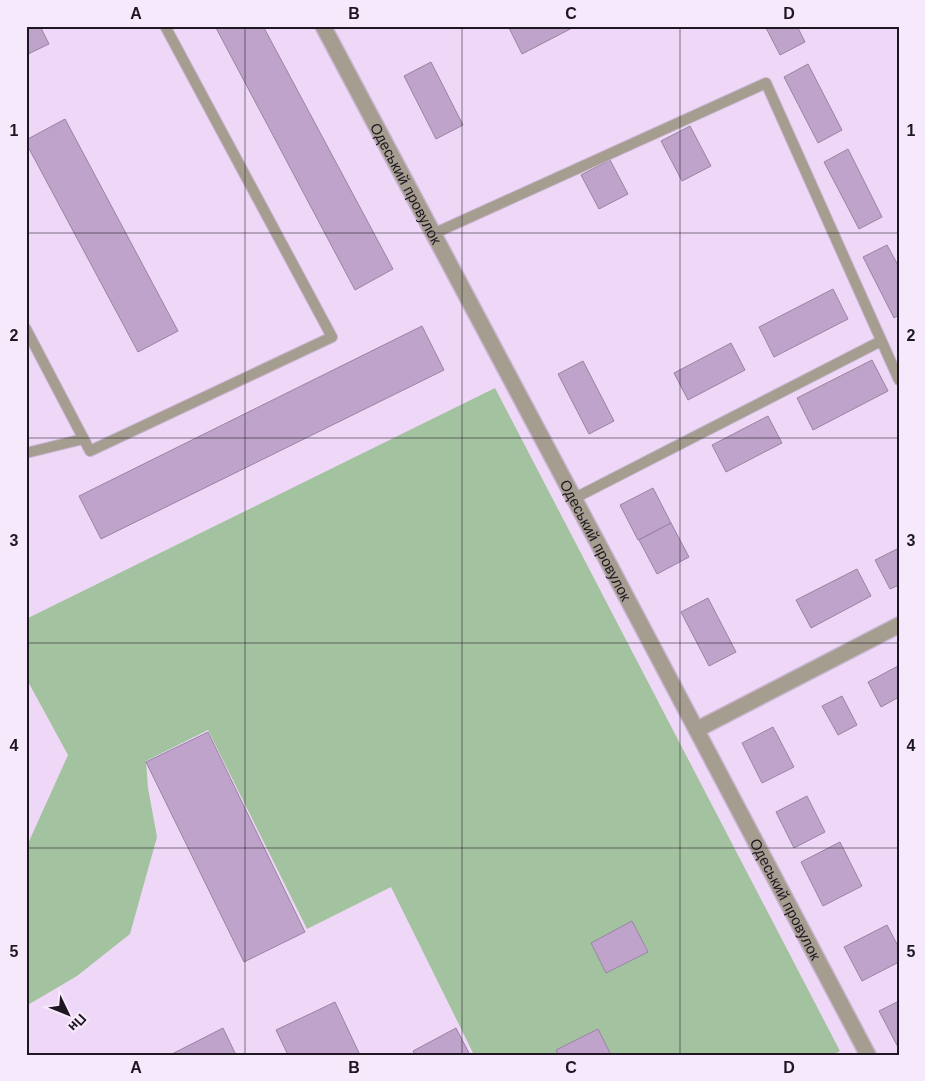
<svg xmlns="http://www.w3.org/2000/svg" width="925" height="1081" viewBox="0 0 925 1081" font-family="Helvetica,sans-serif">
	<rect width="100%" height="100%" fill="#efd8f7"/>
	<path fill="#a3c2a0" d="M495,388L840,1051L832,1055H474L391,887L307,929L208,730L146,761L148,788L157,837L130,934L77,976L26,1006V848L68,755L26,678V619Z"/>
	<g fill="#bfa3ca" stroke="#9884a0">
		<path d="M26,26H40L49,44L26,55Z"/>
		<path d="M215,26H263L393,269L355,290Z"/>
		<path d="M508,26H576L522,54Z"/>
		<path d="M765,26H797L805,42L780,55Z"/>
		<path d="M431,62L463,125L436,139L404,76Z"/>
		<path d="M808,64L842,130L818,143L784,77Z"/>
		<path d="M65,119L178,331L138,352L26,143V140Z"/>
		<path d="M690,126L711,166L682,181L661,141Z"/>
		<path d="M848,149L882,217L859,229L824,162Z"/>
		<path d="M610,160L628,194L599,209L581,175Z"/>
		<path d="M887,245L899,267V315L894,318L863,257Z"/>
		<path d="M833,289L848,319L774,357L759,327Z"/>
		<path d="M422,326L444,370L101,539L79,496Z"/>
		<path d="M731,343L745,370L688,400L674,373Z"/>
		<path d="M872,360L888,391L813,430L797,398Z"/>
		<path d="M583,361L614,421L589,434L558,374Z"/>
		<path d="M768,416L782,443L726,472L712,445Z"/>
		<path d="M653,488L671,523L638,540L620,505Z"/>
		<path d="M671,523L689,557L657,574L639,540Z"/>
		<path d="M899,548V585L890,589L875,560Z"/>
		<path d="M857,569L871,596L811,628L796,600Z"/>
		<path d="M708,598L736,652L709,666L681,612Z"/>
		<path d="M898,666L899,697L881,707L868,682Z"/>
		<path d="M842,696L857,725L838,735L822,706Z"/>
		<path d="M773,727L794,767L762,783L742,743Z"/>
		<path d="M208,732L305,932L244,962L146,762Z"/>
		<path d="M807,796L825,832L794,848L776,812Z"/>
		<path d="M840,842L862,886L823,906L801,862Z"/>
		<path d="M632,921L648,952L606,973L591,943Z"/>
		<path d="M887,925L899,948V962L862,981L844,947Z"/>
		<path d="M899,1001V1049L879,1011Z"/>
		<path d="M335,1002L360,1055H288L276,1030Z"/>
		<path d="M223,1028L236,1055H170Z"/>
		<path d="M456,1028L470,1055H415L413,1051Z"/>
		<path d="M598,1029L611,1055H558L556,1050Z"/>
	</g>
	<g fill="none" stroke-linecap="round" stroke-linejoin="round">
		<defs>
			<g id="service">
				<path d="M433,234L766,83L899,380"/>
				<path d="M26,329L90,451L332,337L165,26"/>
				<path d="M26,453L83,439"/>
				<path d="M573,499L881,341"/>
			</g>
			<g id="minor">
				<path id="s1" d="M323,26C505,369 688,711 868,1055"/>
				<path d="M698,729L899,625"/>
			</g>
		</defs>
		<use href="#service" stroke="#c9b5d0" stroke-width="12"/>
		<use href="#minor" stroke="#c9b5d0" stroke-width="18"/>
		<use href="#service" stroke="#a59d8f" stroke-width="10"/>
		<use href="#minor" stroke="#a59d8f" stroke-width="15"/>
	</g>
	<path fill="none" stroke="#1e1621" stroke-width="1" stroke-opacity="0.55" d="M245,26V1055M462,26V1055M680,26V1055M26,233H899M26,438H899M26,643H899M26,848H899"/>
	<g text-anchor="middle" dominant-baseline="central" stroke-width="4" stroke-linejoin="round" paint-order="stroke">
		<g font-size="15" fill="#1e1621" stroke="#f7e9fc">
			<text stroke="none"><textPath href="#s1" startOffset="178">Одеський провулок</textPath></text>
			<text stroke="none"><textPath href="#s1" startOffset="582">Одеський провулок</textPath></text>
			<text stroke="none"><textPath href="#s1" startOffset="988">Одеський провулок</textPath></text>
		</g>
	</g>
	<rect width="925" height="1081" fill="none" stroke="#f7e9fc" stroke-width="55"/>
	<g transform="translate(68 1014) rotate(133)" stroke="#f7e9fc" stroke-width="4" paint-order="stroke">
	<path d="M0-4L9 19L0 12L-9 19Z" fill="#1e1621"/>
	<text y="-8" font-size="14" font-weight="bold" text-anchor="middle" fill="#1e1621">Пн</text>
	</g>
	<rect x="28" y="28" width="870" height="1026" fill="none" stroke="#1e1621" stroke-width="2"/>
	<g font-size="16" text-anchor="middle" font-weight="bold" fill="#1e1621">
		<text x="136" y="19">A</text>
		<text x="354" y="19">B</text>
		<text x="571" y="19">C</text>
		<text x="789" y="19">D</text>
		<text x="14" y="136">1</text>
		<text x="911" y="136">1</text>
		<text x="14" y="341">2</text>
		<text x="911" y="341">2</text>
		<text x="14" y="546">3</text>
		<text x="911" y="546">3</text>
		<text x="14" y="751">4</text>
		<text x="911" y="751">4</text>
		<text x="14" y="957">5</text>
		<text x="911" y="957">5</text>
		<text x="136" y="1073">A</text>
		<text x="354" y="1073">B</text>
		<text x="571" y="1073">C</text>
		<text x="789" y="1073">D</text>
	</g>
</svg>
